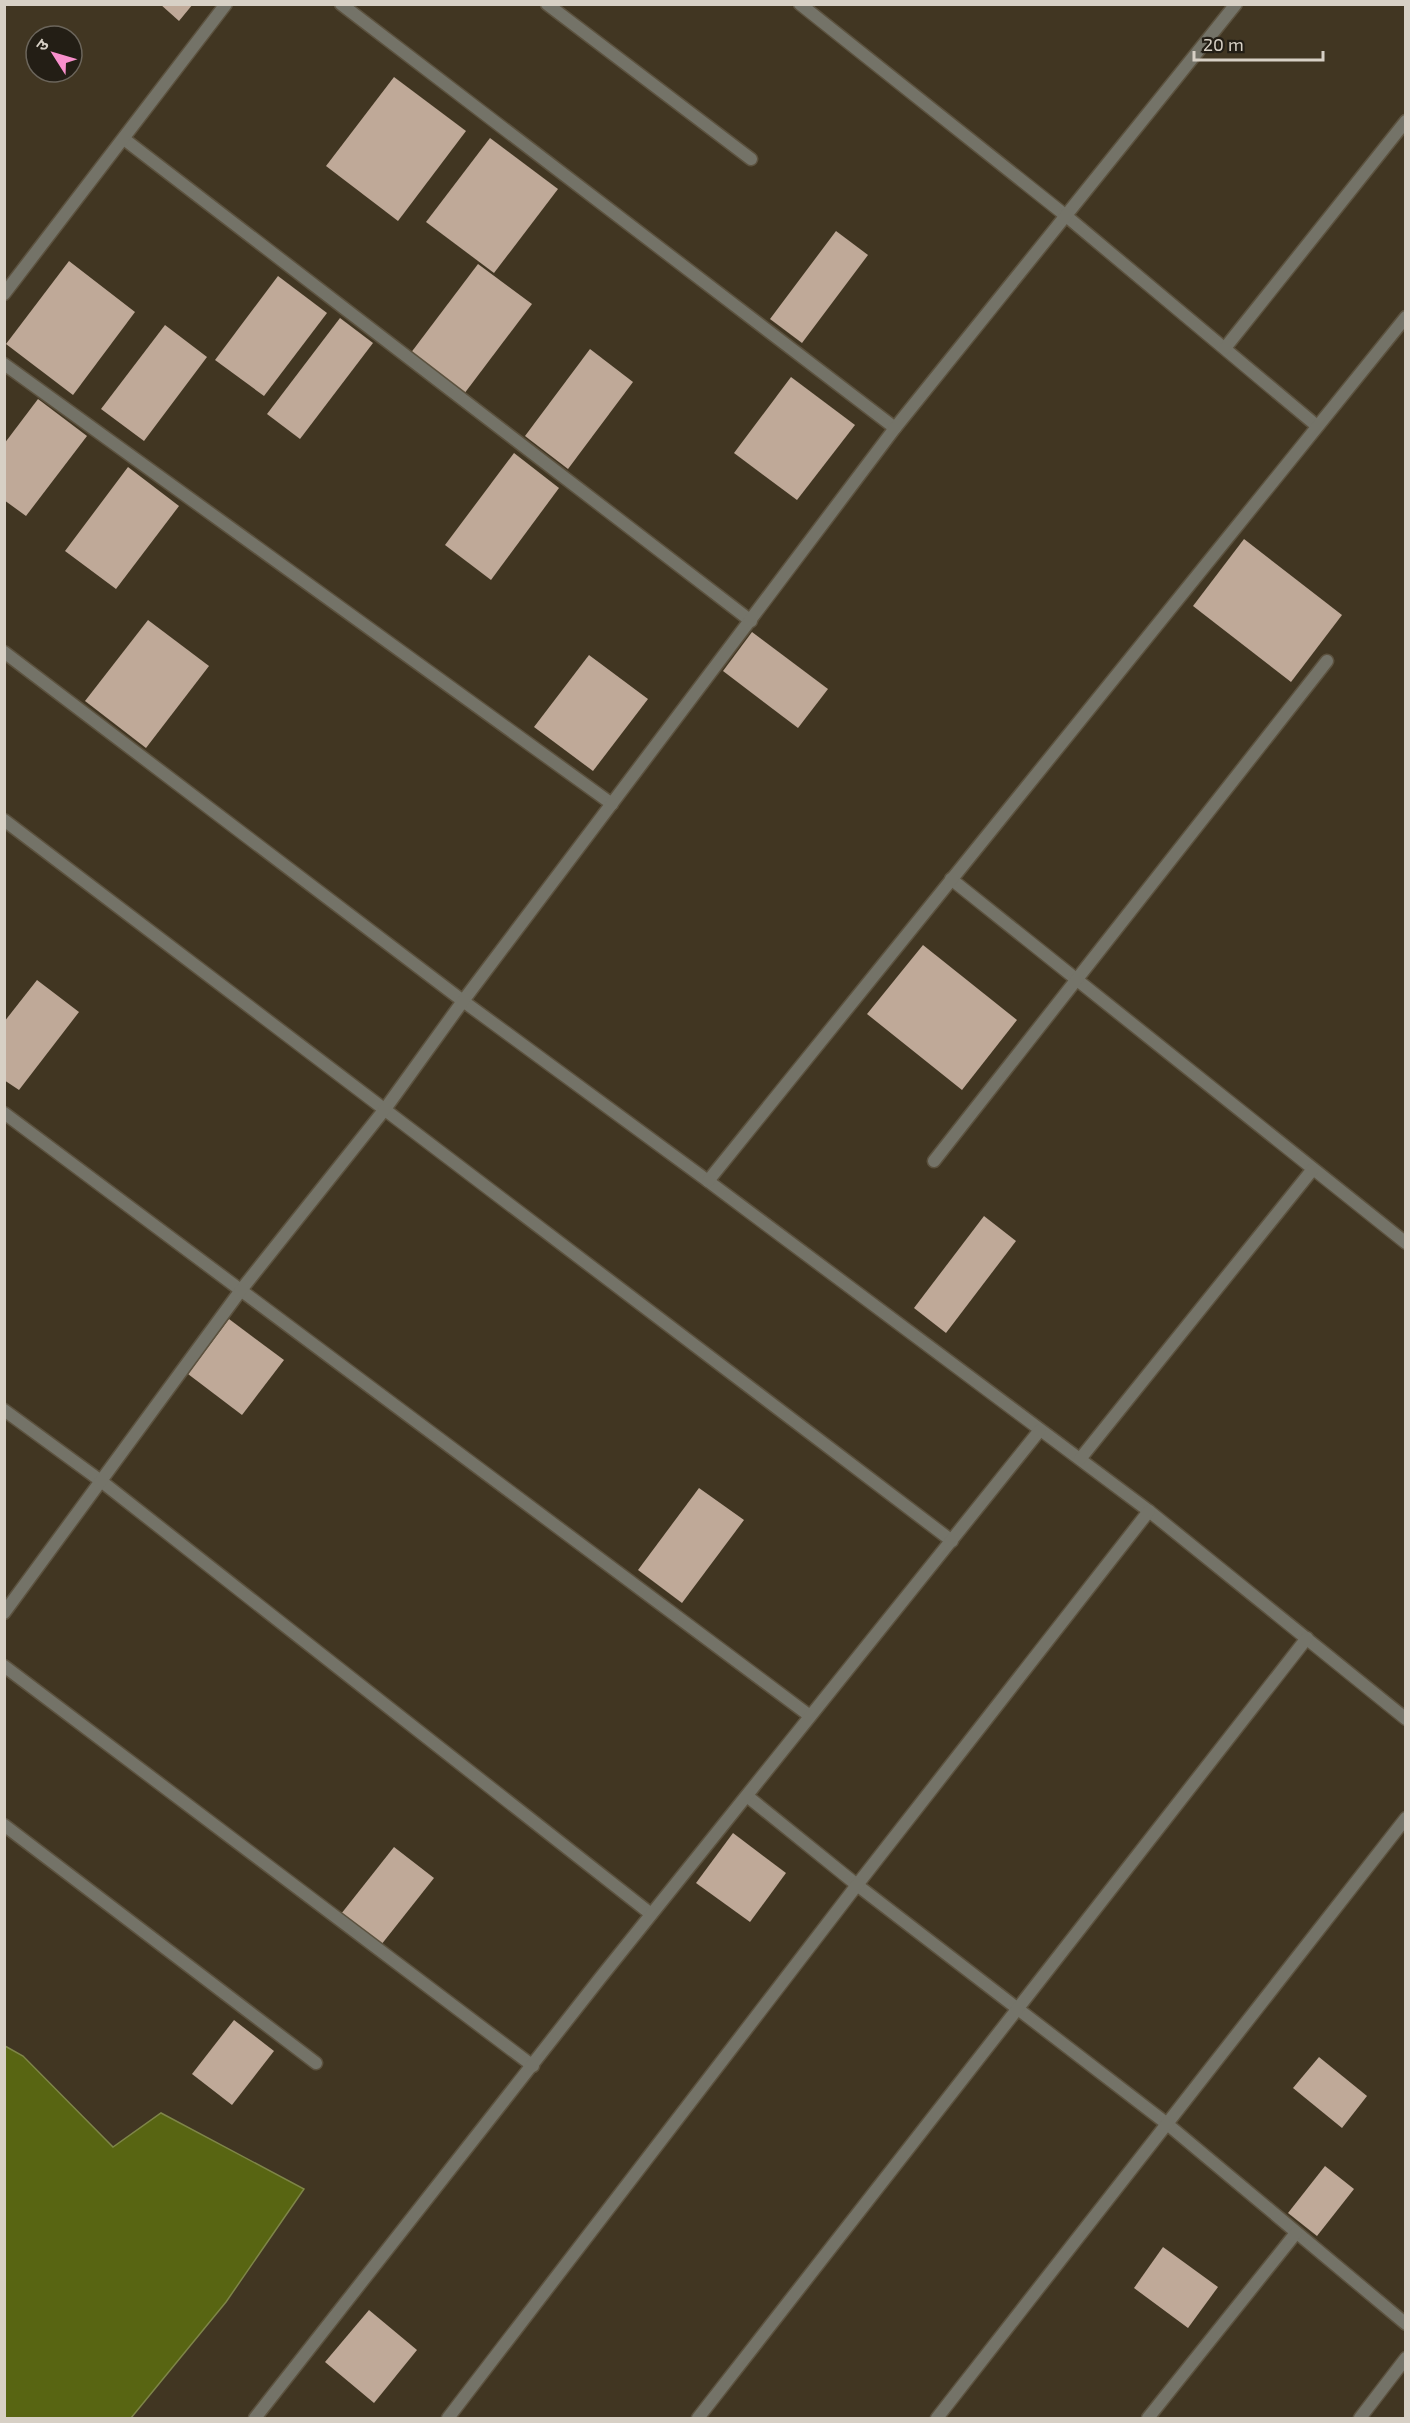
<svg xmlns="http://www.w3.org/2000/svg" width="1410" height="2423" viewBox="0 0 1410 2423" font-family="'Exo 2','Noto Sans Devanagari',sans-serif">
	<rect width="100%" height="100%" fill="#413622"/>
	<path fill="#586512" stroke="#7e8548" stroke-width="1.5" d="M5,2046L23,2056L113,2147L161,2113L304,2189L226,2302L131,2418H5Z"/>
	<g fill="#bfa998">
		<path d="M160,4H193L179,21Z"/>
		<path d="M394,77L466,131L398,221L326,166Z"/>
		<path d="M490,138L558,189L494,273L426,222Z"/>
		<path d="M836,231L868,255L802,343L770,319Z"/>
		<path d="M69,261L135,312L73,395L6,344Z"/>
		<path d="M478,264L532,304L464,394L410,354Z"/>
		<path d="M278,276L327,313L264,396L215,360Z"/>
		<path d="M340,318L373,343L300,439L267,414Z"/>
		<path d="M165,325L207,357L144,441L101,409Z"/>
		<path d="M590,349L633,382L568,469L525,436Z"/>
		<path d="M791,377L855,425L797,500L734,453Z"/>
		<path d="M38,399L87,436L26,516L4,500V444Z"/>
		<path d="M514,453L559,488L491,580L445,545Z"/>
		<path d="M128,467L179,506L116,589L65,551Z"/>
		<path d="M1244,539L1342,615L1291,682L1193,606Z"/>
		<path d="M148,620L209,666L146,748L85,701Z"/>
		<path d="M752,632L828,689L798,728L723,671Z"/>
		<path d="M589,655L648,699L593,771L534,727Z"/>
		<path d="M923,945L1017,1020L962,1090L867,1014Z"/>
		<path d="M37,980L79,1012L19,1090L4,1080V1022Z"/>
		<path d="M984,1216L1016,1241L946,1333L914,1308Z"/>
		<path d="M229,1319L284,1360L242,1415L188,1374Z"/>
		<path d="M699,1488L744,1520L682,1603L638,1570Z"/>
		<path d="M733,1833L786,1873L750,1922L696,1883Z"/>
		<path d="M394,1847L434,1878L381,1945L341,1914Z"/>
		<path d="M234,2020L274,2051L232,2105L192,2074Z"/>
		<path d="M1319,2057L1367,2096L1342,2128L1293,2088Z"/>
		<path d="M1325,2166L1354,2189L1317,2236L1288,2213Z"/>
		<path d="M1163,2247L1218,2287L1188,2328L1134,2288Z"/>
		<path d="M369,2310L417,2350L374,2403L325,2362Z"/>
	</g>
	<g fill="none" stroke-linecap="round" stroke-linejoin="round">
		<defs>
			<g id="minor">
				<path d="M341,4L895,428"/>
				<path d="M547,4L751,159"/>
				<path d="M800,4L1065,215L1317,426"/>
				<path d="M124,139L751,621"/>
				<path d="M4,294L226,4"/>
				<path d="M1225,348L1406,121"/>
				<path d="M4,364L612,804"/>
				<path d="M4,652L463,1001L708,1181L1149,1511L1406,1719"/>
				<path d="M4,820L952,1541"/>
				<path d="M951,879L1406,1243"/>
				<path d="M4,1113L810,1716"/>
				<path d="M934,1161L1327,661"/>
				<path d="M708,1181L1406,317"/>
				<path d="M4,1410L101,1481L651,1914"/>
				<path d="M1080,1459L1313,1169"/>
				<path d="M4,1613L241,1290L385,1109L463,1001L895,428L1236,4"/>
				<path d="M4,1666L533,2066"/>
				<path d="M747,1796L857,1885L1166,2123L1406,2324"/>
				<path d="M4,1825L316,2063"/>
				<path d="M255,2418L601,1977L1040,1430"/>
				<path d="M448,2418L857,1885L1149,1511"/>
				<path d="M698,2418L1307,1638"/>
				<path d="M937,2418L1406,1818"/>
				<path d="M1148,2418L1296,2233"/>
				<path d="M1360,2418L1406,2358"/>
			</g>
		</defs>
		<use href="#minor" stroke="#5c523f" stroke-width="15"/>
		<use href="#minor" stroke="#747368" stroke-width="12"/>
	</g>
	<rect width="1410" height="2423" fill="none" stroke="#d7d0c5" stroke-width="12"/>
	<g transform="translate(54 54) rotate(307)"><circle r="28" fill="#231e15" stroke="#6b655b" stroke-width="1.5"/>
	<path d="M0-4.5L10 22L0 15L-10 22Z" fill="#f890cc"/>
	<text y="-9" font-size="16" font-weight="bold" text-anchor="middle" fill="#d7d0c5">उ</text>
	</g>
	<path d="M1194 51v9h129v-9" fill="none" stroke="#d7d0c5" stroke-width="3"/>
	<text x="1203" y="51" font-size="18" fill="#d7d0c5" stroke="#231e15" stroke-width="4.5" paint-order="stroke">20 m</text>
</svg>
